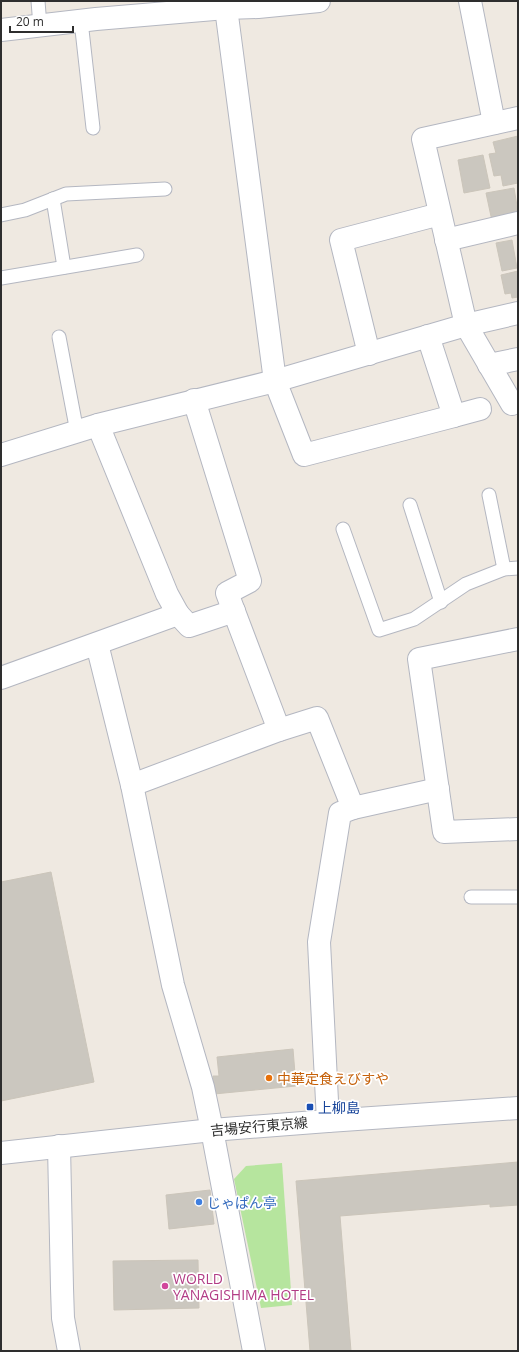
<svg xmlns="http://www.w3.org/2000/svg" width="519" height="1352" viewBox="0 0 519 1352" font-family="'Open Sans','Noto Sans JP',sans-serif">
	<rect width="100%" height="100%" fill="#efe9e1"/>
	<path fill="#b6e59e" d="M282,1163L292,1305L261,1308L234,1179L246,1166Z"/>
	<g fill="#cbc7bf" stroke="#cbc5ba">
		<path d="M518,136V183L503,186L501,175L494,176L489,154L496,153L493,142Z"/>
		<path d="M483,155L490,188L464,193L458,160Z"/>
		<path d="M514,188L518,212L509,214L510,218L492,221L486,193Z"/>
		<path d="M512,240L517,268L502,271L496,243Z"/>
		<path d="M518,271V297L512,298L511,293L505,294L501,275Z"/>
		<path d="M51,872L94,1082L1,1101V882Z"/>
		<path d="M293,1049L296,1086L214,1094L213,1076H219L217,1057Z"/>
		<path d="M518,1162V1205L490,1207V1204L340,1216L351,1351H310L296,1181Z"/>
		<path d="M210,1190L214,1224L169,1229L166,1195Z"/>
		<path d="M198,1260L199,1308L114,1310L113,1261Z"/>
	</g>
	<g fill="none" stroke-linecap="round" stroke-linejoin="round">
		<defs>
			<g id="lane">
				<path d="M38,1L40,26"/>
				<path d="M81,21L93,128"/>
				<path d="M53,199L64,267"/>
				<path d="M1,215L25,210L66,194L165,189"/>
				<path d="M1,278L137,255"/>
				<path d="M59,337L77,432"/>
				<path d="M489,495L504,569"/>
				<path d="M410,505L441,602"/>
				<path d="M343,529L379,630L414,619L466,584L504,569L518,568"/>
				<path d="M471,897H518"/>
			</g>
			<g id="street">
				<path d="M470,1L494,123"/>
				<path d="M226,8L275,381L304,455L454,416L428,336"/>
				<path d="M1,30L96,19L226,8L258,7L319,1"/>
				<path d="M446,240L518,223"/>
				<path d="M369,354L341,240L440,214"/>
				<path d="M489,365L518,359"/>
				<path d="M194,400L250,581L227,593L279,730"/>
				<path d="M512,404L466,325L423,139L518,118"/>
				<path d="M454,416L480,409"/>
				<path d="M98,425L167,594L178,614L189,626L234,611"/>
				<path d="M1,455L98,425L275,381L466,325L518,313"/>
				<path d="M518,639L419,659L444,832L518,829"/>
				<path d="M97,644L132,785L173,985L203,1087L212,1130L254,1351"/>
				<path d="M1,678L178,614"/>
				<path d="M132,785L279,730L317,718L353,808L438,789"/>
				<path d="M328,1121L319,942L340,813L353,808"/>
				<path d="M59,1146L62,1288L63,1318L69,1351"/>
			</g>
			<path id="secondary" d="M1,1153L212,1130L328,1121L518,1108"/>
		</defs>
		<use href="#lane" stroke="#b4b7c1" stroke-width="15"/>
		<use href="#street" stroke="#b4b7c1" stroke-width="24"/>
		<use href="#secondary" stroke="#b4b7c1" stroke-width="24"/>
		<use href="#lane" stroke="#fff" stroke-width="13"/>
		<use href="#street" stroke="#fff" stroke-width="22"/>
		<use href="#secondary" stroke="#fff" stroke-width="22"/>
	</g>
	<circle fill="#e8710a" stroke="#fff" stroke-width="1.5" cx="269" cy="1078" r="4"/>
	<rect fill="#1a4fb4" stroke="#fff" stroke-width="1.5" x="306" y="1103" width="8" height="8" rx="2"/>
	<circle fill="#3f7fe0" stroke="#fff" stroke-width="1.5" cx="199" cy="1202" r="4"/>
	<circle fill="#d1479c" stroke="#fff" stroke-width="1.5" cx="165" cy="1286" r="4"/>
	<g text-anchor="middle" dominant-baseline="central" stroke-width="3.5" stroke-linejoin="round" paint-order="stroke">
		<g font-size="14" fill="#c56008" stroke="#fff" text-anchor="start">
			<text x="277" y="1078">中華定食えびすや</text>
		</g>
		<g font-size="14" fill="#164399" stroke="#fff" text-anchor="start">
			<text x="318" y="1107">上柳島</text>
		</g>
		<g font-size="14" fill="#2e2e2e" stroke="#fff">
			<text transform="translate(259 1126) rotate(-5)">吉場安行東京線</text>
		</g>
		<g font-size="14" fill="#366cbe" stroke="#fff" text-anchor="start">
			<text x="207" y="1202">じゃぱん亭</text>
		</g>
		<g font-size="14" fill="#b23c85" stroke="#fff" text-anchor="start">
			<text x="173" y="1278">WORLD<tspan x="173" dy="16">YANAGISHIMA HOTEL</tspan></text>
		</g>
	</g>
	<rect width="519" height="1352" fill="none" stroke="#2e2e2e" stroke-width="4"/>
	<path d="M10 26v6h63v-6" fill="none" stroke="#2e2e2e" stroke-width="2"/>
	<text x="16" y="26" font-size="12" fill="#2e2e2e" stroke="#ffffff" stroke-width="3" paint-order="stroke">20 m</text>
</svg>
